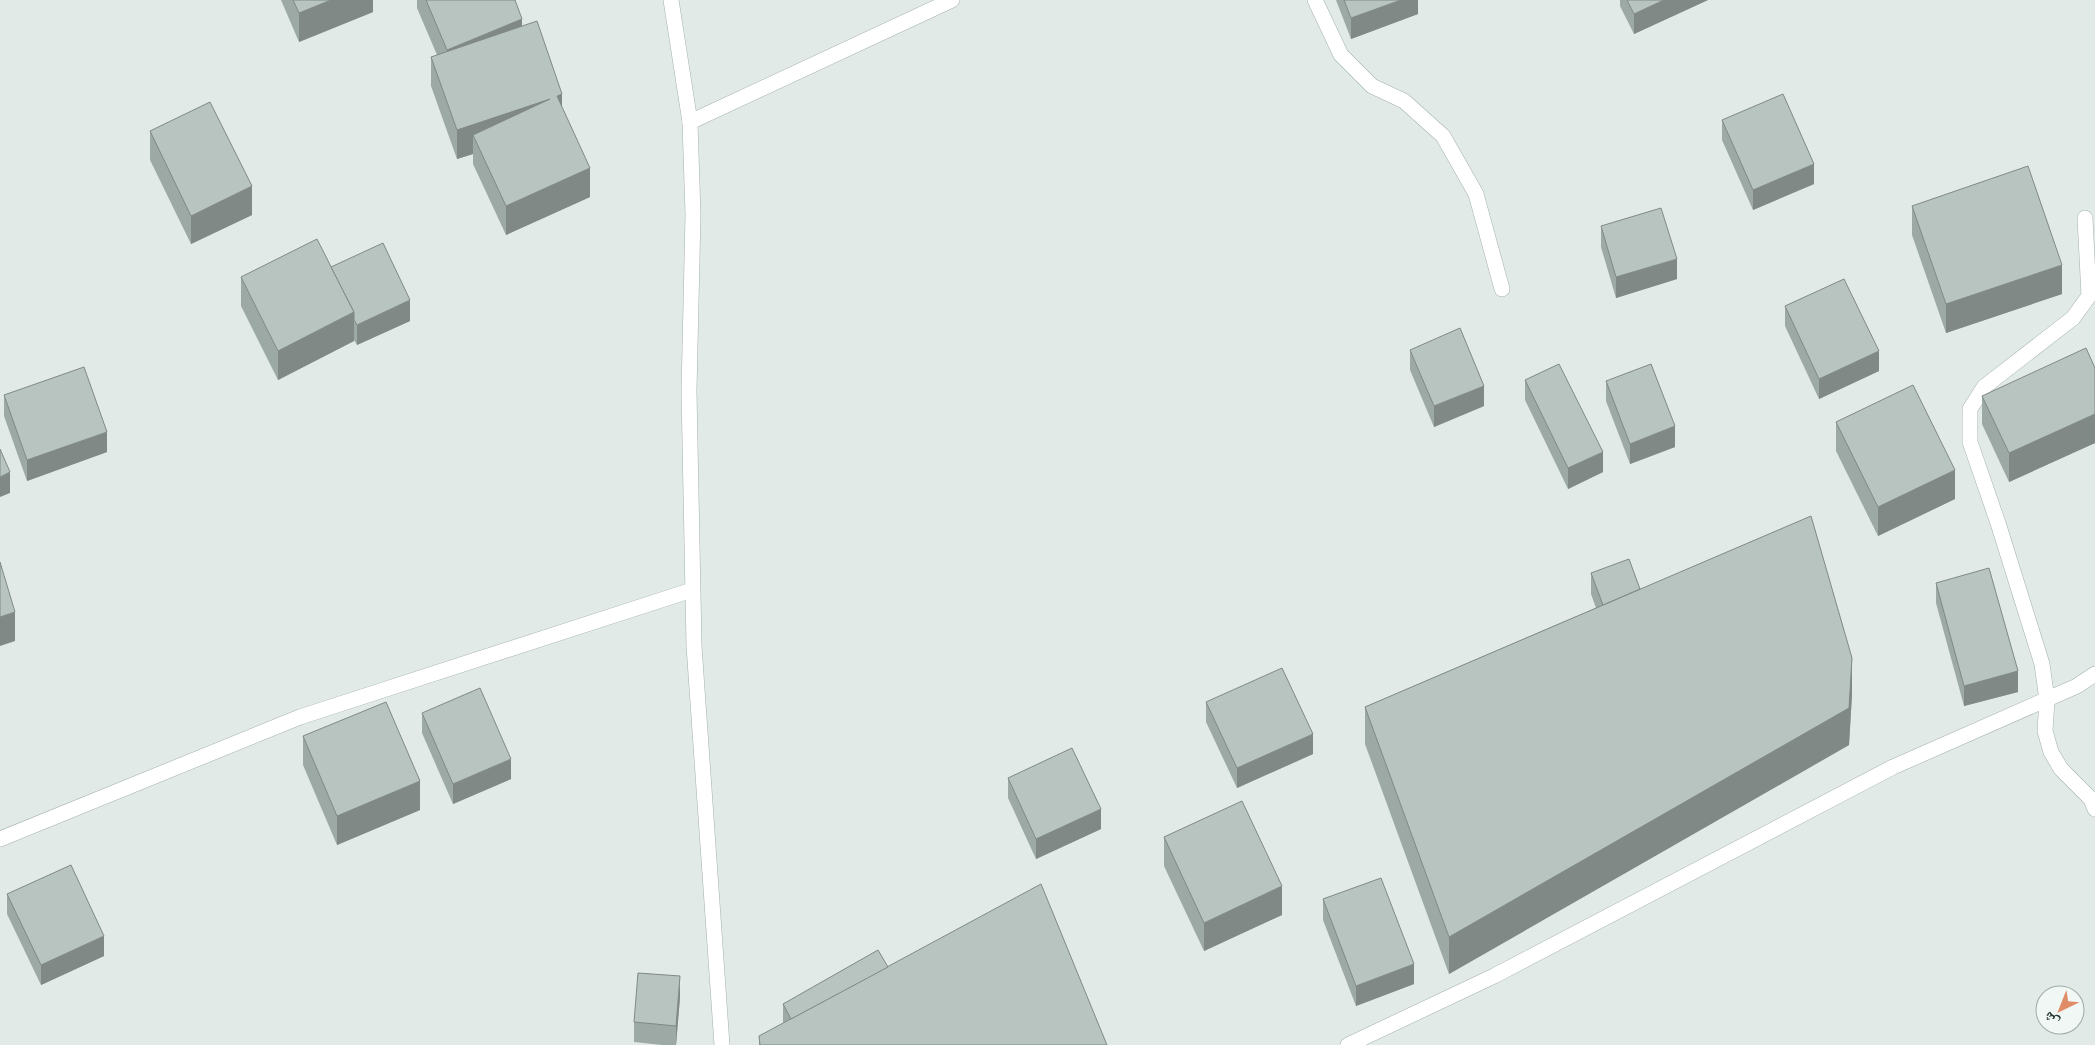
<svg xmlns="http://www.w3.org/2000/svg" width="2095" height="1045" viewBox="0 0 2095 1045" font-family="Karla,'Noto Naskh Arabic',sans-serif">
	<rect width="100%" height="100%" fill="#e1eae6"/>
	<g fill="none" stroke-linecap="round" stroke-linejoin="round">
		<defs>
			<g id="minor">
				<path d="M671,0L690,122L693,215L689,391L694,646L722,1045"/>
				<path d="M1315,0L1341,55L1372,86L1404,101L1443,136L1476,194L1502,289"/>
				<path d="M690,122L952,0"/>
				<path d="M2085,218L2089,296L2073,318L1984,387L1970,409V442L1998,523L2042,664L2047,700L2045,731L2051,752L2061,769L2091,799L2095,809"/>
				<path d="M0,839L300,717L692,590"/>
				<path d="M1348,1045L1494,976L1893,767L2077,686L2095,674"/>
			</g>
		</defs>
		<use href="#minor" stroke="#a4b1ad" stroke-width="16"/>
		<use href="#minor" stroke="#fff" stroke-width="15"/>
	</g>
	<g fill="#9da9a4">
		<path d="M281,0H373V12L299,42Z"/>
		<path d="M417,0H515L522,26L562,108L590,197L506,235L473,164V154L457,159L431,86V57L437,55L417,8Z"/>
		<path d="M1336,0H1418V14L1351,39Z"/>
		<path d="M1620,0H1708L1634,34L1620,6Z"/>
		<path d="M1722,120L1814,184L1753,210L1722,140Z"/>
		<path d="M150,131L252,215L191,244L150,160Z"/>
		<path d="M1912,206L2062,294L1946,333L1912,235Z"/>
		<path d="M1601,226L1677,279L1616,298L1601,247Z"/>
		<path d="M331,267L410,321L357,345L354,340V341L278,380L241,306V277Z"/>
		<path d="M1785,306L1879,371L1819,399L1785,326Z"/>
		<path d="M1410,350L1484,406L1434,427L1410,370Z"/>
		<path d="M2095,368V443L2009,482L1982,424V396Z"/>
		<path d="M1525,380L1603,472L1568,489L1525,400Z"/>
		<path d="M1606,381L1675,447L1630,464L1606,401Z"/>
		<path d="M4,395L107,452L27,481L4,416Z"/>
		<path d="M1836,422L1955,499L1878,536L1836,451Z"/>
		<path d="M1591,573L1640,589L1852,694L1849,745L1449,974L1365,744V707L1596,608L1591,594Z"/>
		<path d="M1936,583L2018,692L1964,706L1936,603Z"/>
		<path d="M1206,702L1313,754L1237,788L1206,722Z"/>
		<path d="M422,713L511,779L453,804L422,733Z"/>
		<path d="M303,736L420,810L337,845L303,765Z"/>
		<path d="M1008,778L1101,829L1036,859L1008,798Z"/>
		<path d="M1164,837L1282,915L1204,951L1164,866Z"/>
		<path d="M7,894L104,956L41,985L7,914Z"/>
		<path d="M1323,899L1414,984L1356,1006L1323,920Z"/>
		<path d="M888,967L1107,1045H759V1036L783,1024V1004Z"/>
		<path d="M680,997L676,1045H662L634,1042V1022Z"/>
	</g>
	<g fill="#808986">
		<path d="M331,0H373V12L299,42V13Z"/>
		<path d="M1401,0H1418V14L1351,39V18Z"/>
		<path d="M1664,0H1708L1634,34V14Z"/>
		<path d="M522,19V47L447,79V50Z"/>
		<path d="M562,94V123L557,96Z"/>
		<path d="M550,99L473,135V154L457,159V130Z"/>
		<path d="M1814,164V184L1753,210V190Z"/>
		<path d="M590,168V197L506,235V206Z"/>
		<path d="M252,186V215L191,244V216Z"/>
		<path d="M1677,259V279L1616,298V277Z"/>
		<path d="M2062,265V294L1946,333V304Z"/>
		<path d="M410,300V321L357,345V325Z"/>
		<path d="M354,312V341L278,380V351Z"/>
		<path d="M1879,351V371L1819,399V379Z"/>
		<path d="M1484,386V406L1434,427V406Z"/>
		<path d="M2095,414V443L2009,482V453Z"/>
		<path d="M1675,426V447L1630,464V444Z"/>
		<path d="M107,432V452L27,481V460Z"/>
		<path d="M1603,452V472L1568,489V468Z"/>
		<path d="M1955,470V499L1878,536V507Z"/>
		<path d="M10,472V493L0,497V477Z"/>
		<path d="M15,612V641L0,646V617Z"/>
		<path d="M1852,658V694L1849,745L1449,974V937Z"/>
		<path d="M2018,671V692L1964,706V686Z"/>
		<path d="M1313,734V754L1237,788V768Z"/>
		<path d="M511,759V779L453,804V784Z"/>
		<path d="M420,781V810L337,845V816Z"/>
		<path d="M1101,809V829L1036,859V839Z"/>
		<path d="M1282,886V915L1204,951V923Z"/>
		<path d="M104,936V956L41,985V965Z"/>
		<path d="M1414,964V984L1356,1006V986Z"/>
		<path d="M680,976V997L676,1045V1026Z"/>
	</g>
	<g fill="#b7c4bf" stroke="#808986">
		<path d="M293,0H331L299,13Z"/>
		<path d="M426,0H515L522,19L447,50Z"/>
		<path d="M1344,0H1401L1351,18Z"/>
		<path d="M1627,0H1664L1634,14Z"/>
		<path d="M537,21L562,94L557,96L590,168L506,206L473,135L550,99L457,130L431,57Z"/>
		<path d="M1783,94L1814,164L1753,190L1722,120Z"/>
		<path d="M210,102L252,186L191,216L150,131Z"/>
		<path d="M2028,166L2062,265L1946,304L1912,206Z"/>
		<path d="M1661,208L1677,259L1616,277L1601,226Z"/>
		<path d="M317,239L354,312L278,351L241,277Z"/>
		<path d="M383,243L410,300L357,325L354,320V312L331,267Z"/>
		<path d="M1844,279L1879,351L1819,379L1785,306Z"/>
		<path d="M1460,328L1484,386L1434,406L1410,350Z"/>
		<path d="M2086,348L2095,368V414L2009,453L1982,396Z"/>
		<path d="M1559,364L1603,452L1568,468L1525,380Z"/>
		<path d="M1651,364L1675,426L1630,444L1606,381Z"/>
		<path d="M84,367L107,432L27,460L4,395Z"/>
		<path d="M1913,385L1955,470L1878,507L1836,422Z"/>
		<path d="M0,449L10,472L0,477Z"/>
		<path d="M1811,516L1852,658L1849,708L1449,937L1365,707Z"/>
		<path d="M1629,559L1640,589L1603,605L1591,573Z"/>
		<path d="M0,562L15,612L0,617Z"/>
		<path d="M1989,568L2018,671L1964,686L1936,583Z"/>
		<path d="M1282,668L1313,734L1237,768L1206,702Z"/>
		<path d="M480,688L511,759L453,784L422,713Z"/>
		<path d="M386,702L420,781L337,816L303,736Z"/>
		<path d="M1072,748L1101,809L1036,839L1008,778Z"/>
		<path d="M1242,801L1282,886L1204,923L1164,837Z"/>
		<path d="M71,865L104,936L41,965L7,894Z"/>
		<path d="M1381,878L1414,964L1356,986L1323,899Z"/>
		<path d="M1041,884L1107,1045H760L759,1036Z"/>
		<path d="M878,950L888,967L791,1019L783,1004Z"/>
		<path d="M638,973L680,976L676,1026L634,1022Z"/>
	</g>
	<g transform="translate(2060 1010) rotate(223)"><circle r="24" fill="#f1f7f4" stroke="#9faba7"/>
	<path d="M0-4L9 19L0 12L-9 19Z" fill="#e18c68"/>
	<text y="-8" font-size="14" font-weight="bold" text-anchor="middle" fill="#233834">ش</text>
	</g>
</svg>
